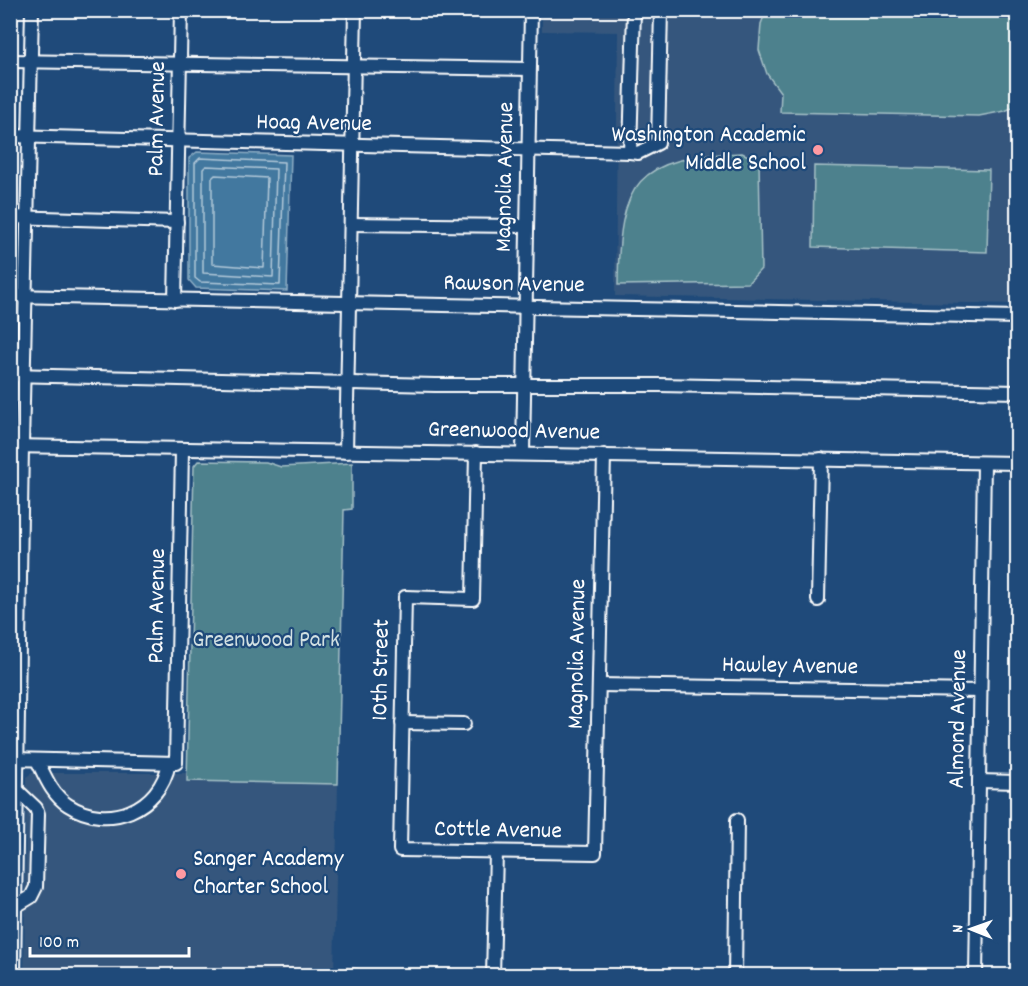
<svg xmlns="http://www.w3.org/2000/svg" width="1028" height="986" viewBox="0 0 1028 986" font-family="Dekko,sans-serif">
	<rect width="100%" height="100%" fill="#1f4a7a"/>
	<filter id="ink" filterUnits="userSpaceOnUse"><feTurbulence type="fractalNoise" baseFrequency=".0167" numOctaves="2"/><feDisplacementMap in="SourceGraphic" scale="12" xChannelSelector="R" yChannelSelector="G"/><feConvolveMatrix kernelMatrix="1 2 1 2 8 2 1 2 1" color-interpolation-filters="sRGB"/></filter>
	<g filter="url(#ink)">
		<g fill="#34577d">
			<path d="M542,10L1017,11V304L615,296L618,32L542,31Z"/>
			<path d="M32,773H187L188,781L338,784L334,975L24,976L26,777Z"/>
		</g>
		<g fill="#4d818d" stroke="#a6c0c6" stroke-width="1.5">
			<path d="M766,11H1017V105L1005,111L979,116L780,112L781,93L767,74L759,50L761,24Z"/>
			<path d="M742,153L759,161L761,269L748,283L618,285C619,181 636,157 742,153Z"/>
			<path d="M814,166L989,170L987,252L813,247Z"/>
			<path d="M198,461L266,462L281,467L352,463V509L344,510L338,784L187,781L194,466Z"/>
		</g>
		<path fill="#42789f" stroke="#8eaec5" stroke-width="1.5" d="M197,152L291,155L287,291L196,288L189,280V158Z"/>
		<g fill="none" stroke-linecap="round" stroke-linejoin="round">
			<g stroke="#b3c9d9" stroke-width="1.5">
				<path d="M200,158L284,162L280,285L200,282L195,278V163Z"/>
				<path d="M206,166L276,169L273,277L203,273V169Z"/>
				<path d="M215,175L267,178L264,268L212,264V178Z"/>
			</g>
			<defs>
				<g id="minor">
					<path d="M634,10L630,152L638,153L658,143L661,10"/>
					<path d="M10,61L529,69"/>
					<path d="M10,136L630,152"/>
					<path d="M10,217L177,222"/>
					<path d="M351,224L526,226"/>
					<path d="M10,296L1018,317"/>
					<path d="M175,300L181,10"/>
					<path d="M10,375L435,385H660L1018,392"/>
					<path d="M10,446L1018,463"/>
					<path d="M346,452L355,10"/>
					<path d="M476,453L473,599L405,597L400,850L595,853L604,455"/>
					<path d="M523,453L531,10"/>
					<path d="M818,600L821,459"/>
					<path d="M599,685L980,691"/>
					<path d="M402,723L464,724"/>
					<path d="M12,759L176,763L182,450"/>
					<path d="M37,760C45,776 52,795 68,805C108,831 160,810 169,763"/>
					<path d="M979,781L1018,782"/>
					<path d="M16,906L31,897L36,887L38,814L36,808L18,791"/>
					<path d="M341,975L356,976"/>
					<path d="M14,976L22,446L32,10"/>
					<path d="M493,976L496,852"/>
					<path d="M735,976L737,820"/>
					<path d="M976,976L984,463"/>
				</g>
			</defs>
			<use href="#minor" stroke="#fff" stroke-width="16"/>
			<use href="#minor" stroke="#1f4a7a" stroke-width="12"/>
		</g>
	</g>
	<g fill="#ff9aa2" stroke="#1f4a7a" stroke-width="2">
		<circle cx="818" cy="150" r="6"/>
		<circle cx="181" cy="874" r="6"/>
	</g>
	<g text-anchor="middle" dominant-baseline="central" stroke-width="4.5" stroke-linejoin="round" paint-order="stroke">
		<g font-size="24" fill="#fff" stroke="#1f4a7a">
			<text transform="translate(158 119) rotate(-89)">Palm Avenue</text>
			<text transform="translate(314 124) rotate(1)">Hoag Avenue</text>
			<text transform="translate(506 177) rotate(-89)">Magnolia Avenue</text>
			<text transform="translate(514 285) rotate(1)">Rawson Avenue</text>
			<text transform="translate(514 432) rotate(1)">Greenwood Avenue</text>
			<text transform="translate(158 606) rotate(-89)">Palm Avenue</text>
			<text transform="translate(578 654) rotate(-89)">Magnolia Avenue</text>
			<text transform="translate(790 667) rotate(1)">Hawley Avenue</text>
			<text transform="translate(382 670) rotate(-89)">10th Street</text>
			<text transform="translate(959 719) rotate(-89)">Almond Avenue</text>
			<text transform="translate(498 831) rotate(1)">Cottle Avenue</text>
		</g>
		<g font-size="24" fill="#fff" stroke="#1f4a7a" text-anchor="end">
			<text x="806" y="136">Washington Academic<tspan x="806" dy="28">Middle School</tspan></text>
			<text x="193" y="860" text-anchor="start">Sanger Academy<tspan x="193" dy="28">Charter School</tspan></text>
		</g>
		<g font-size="24" fill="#d2e0e2" stroke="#1f4a7a">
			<text x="266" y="641">Greenwood Park</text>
		</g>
	</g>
	<rect width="1028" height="986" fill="none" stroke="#1f4a7a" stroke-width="36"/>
	<rect x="18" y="18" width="992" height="950" fill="none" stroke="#fff" stroke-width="2" filter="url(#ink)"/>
	<g transform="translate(971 929) rotate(271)" stroke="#1f4a7a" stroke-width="4.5" paint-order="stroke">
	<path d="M0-4.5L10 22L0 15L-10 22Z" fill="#ffffff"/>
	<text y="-9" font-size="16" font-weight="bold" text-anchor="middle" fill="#ffffff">N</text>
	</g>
	<path d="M30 947v9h159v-9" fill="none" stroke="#ffffff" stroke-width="3"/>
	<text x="39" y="947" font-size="18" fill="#ffffff" stroke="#1f4a7a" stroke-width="4.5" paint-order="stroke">100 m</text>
</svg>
